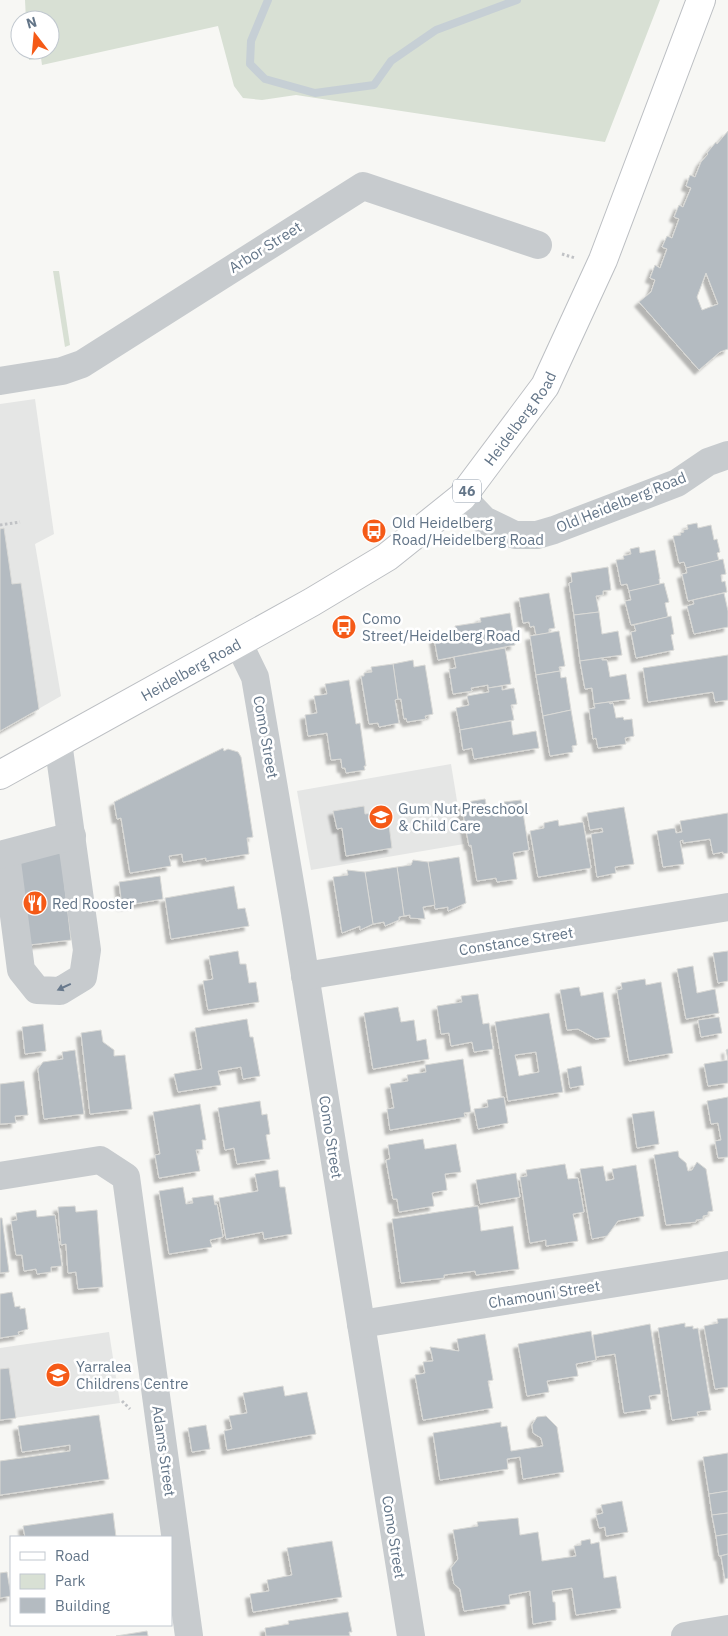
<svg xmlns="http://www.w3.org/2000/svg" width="728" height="1636" viewBox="0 0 728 1636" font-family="'IBM Plex Sans',sans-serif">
	<defs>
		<filter id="shadow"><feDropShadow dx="-4.5" dy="4.5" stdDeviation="1" flood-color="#0004"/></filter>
	</defs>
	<rect width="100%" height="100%" fill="#f7f7f4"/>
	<g fill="#e5e6e5">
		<path d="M35,399L54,534L35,544L61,696L0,731V404Z"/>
		<path d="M451,764L464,844L311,870L297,791Z"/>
		<path d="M109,1332L120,1403L0,1420V1348Z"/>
	</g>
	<g fill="#d8e0d4">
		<path d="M25,0H660L605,142L296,95L262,100L243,98L234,86L218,26L42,65L41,58L29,60V50H50V20H26Z"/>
		<path d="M59,271L70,345L65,347L53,271Z"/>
	</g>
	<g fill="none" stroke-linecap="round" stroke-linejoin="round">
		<path stroke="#c6cfd5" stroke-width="8" d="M268,0L251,41L250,64L265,79L315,93L374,85L391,61L436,30L517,0"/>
	</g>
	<g fill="#b4bbc1" stroke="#d9d9d6" fill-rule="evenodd" filter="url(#shadow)">
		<path d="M728,131V349L720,352L699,370L639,302L651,292L655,280L650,278L655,265L660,268L667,249L662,247L667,236L672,238L679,219L674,217L679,205L683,207L691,188L686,186L690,175L695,177L701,162L708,154L707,153L716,142L717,144ZM706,273L718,304L702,310L697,297Z"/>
		<path d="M697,523L698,528L711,525L714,540L717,539L720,552L717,553L719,561L686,568L684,562L679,563L673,536L681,535L680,533L684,532L683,530L688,529L687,525Z"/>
		<path d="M4,528L12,584L21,583L39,709L0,731V529Z"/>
		<path d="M639,547L640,553L655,550L660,579H659L660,585L629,591L627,584L621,585L616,560L624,559L623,556L631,554L630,549Z"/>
		<path d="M723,559L726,574L721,575L722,582L725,581L727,592L688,601L682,574L687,573L686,568Z"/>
		<path d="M608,567L611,590L603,591V595L596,596L599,612L574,615L569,583L572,582L571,573Z"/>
		<path d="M664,583L669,602L665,603L668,617L631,625L625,601L631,600L629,591Z"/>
		<path d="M549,593L555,628L549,629V633L536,635L534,626L530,627L529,622L523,623L519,598Z"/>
		<path d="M724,593L728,611V627L694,634L687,606L694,604L693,600Z"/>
		<path d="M599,612L602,634L618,631L622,655L580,661L574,615Z"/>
		<path d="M510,613L515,645L438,660L434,638L450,635V633L456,632L455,626L481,622L480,618Z"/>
		<path d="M671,616L674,634L671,635L674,650L636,658L631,632L636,631L634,625Z"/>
		<path d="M559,631L565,666L559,667L560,671L536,675L530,636Z"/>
		<path d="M505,648L511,684L488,688V685L471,688L472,691L453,694L449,669L456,668L454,657Z"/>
		<path d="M728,655V700L715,702L713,692L648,702L643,668Z"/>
		<path d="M602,658V660H607L610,677L626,674L630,699L594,704L592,688L585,689L580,661Z"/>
		<path d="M413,660L414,667L425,665L433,714L425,716L426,719L407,722L406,718L404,719L401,699H398L393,664Z"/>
		<path d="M393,664L398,699L395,700L399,723L379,727L378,723L369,724L361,676H364V673L372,672L371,667Z"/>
		<path d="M560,671L561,678L566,677L571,710L543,716L536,675Z"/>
		<path d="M349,680L356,724L360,723L366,766H364L365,770L346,773L345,768H342L341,759L331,760L327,733L308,736L305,715L317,713L314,696L327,694L325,684Z"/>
		<path d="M502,686V690L514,688L517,704L511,705L514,720L460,730L456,708L469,705L467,696L489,692L488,688Z"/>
		<path d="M609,702L610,704L613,703L616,718L623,717L624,720L632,719L634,736L625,738L626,744L598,748L596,738L593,739L589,709L595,708L594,704Z"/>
		<path d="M571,710L577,745L572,746L573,752L550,756L543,716Z"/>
		<path d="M511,721L513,735L536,731L539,748L474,759L472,748L463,750L460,730Z"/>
		<path d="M223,748L224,751L228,749L238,752L241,757L253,837L247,838L249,854L206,861V858L183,862L182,854L169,856L171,866L130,873L121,818L117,819L114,802Z"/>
		<path d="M485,799L487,808L505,805L504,802L521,800L529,850L513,853L517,879L497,882L496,878L477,881L471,845L469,846L461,803Z"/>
		<path d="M364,806L365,814L380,812L383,827L389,825L392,848L346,856L342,828L337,829L333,811Z"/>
		<path d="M624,807L634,864L615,867L616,873L597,877L591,834L603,832L602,828L590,830L587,813Z"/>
		<path d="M728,813V853L723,854V852L713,854L710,839L683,843V840L680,841L684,864L663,867L657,831L675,828L676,833L682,832L680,821Z"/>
		<path d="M558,820L559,826L583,822L591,868L538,877L530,831L544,828V823Z"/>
		<path d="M61,853L71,940L21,946L12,859Z"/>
		<path d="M459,857L466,903L448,911V907L435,909L428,862Z"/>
		<path d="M413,860L428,862L435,905L423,907L425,919L410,918V915L404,916L397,867L411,865Z"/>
		<path d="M397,867L404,916L399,917V920L385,926L384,922L373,924L365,872Z"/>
		<path d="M347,870L365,872L373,924L360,930V926L342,933L333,877L348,875Z"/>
		<path d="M160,876L163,899L122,906L119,882Z"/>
		<path d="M234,886L238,909L245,908L249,926L171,939L165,898Z"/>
		<path d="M238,951L240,964H246L249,983L256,982L259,1002L208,1010L203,981L213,979L209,956Z"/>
		<path d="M728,951V981L718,983L713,953Z"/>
		<path d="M693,966L697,993L715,989L719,1013L686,1019L677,969Z"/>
		<path d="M645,979L646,985L661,982L673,1053L629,1061L617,990L622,989L621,983Z"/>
		<path d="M579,987L581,996L603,992L610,1037L596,1039L578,1029L567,1030L560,990Z"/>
		<path d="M478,994L483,1024L489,1023L493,1049L474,1052L472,1042L451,1046L449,1033L441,1034L437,1006L462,1002L461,996Z"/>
		<path d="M398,1007L401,1022L414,1020L417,1041L426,1039L429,1059L373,1069L364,1013Z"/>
		<path d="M549,1013L563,1092L508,1101L495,1022ZM536,1052L539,1072L519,1076L515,1055Z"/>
		<path d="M719,1017L722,1033L701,1037L698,1020Z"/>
		<path d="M247,1019L250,1037H253L260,1076L243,1079L241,1067L218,1071L221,1085L178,1092L174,1074L202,1069L195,1028Z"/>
		<path d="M43,1024L46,1051L25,1054L22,1027Z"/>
		<path d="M101,1030L103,1042L114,1050V1056L125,1055L132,1109L90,1114L81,1033Z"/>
		<path d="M728,1049V1083L708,1086L704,1064L728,1060L726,1050Z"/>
		<path d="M75,1050L84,1114L44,1119L38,1069L43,1062L63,1059L62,1052Z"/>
		<path d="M463,1059L471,1112L464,1113L465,1117L390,1130L387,1109L394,1108L390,1084L408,1081L407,1075L426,1072L425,1065Z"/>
		<path d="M581,1066L584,1085L570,1088L567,1069Z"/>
		<path d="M24,1081L28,1115L15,1116L16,1123L0,1124V1084Z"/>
		<path d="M504,1097L508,1123L478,1129L474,1109L488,1107L487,1100Z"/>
		<path d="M728,1097V1157L718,1158L715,1141L721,1140L718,1123L711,1124L707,1101Z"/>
		<path d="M260,1101L262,1115L267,1114L270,1134L266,1135L270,1159L237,1164L234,1148L225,1150L218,1108Z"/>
		<path d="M200,1104L206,1140H202L203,1149L196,1150L200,1171L159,1178L155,1155L160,1154L153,1112Z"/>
		<path d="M654,1111L659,1144L637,1148L632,1114Z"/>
		<path d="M423,1139L425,1149L456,1144L461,1172L445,1174L447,1190L432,1193L434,1206L399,1212L397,1199H393L386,1160L390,1159L388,1145Z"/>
		<path d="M678,1151L679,1157L686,1163L688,1171L692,1170L697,1162L706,1169L713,1211L708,1212V1215L703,1216V1219L696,1220V1222L666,1225L654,1155Z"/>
		<path d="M565,1164L568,1179L578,1178L584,1212L573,1214L578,1241L546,1246V1240L530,1243L520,1177L527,1176L526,1170Z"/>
		<path d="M636,1165L644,1216L618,1221L607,1236L592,1239L580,1169L603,1166L606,1181L614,1179L612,1169Z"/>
		<path d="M278,1170L280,1187H285L292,1234L264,1239L263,1232L226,1239L219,1198L258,1191L255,1174Z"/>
		<path d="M516,1173L520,1197L480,1204L476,1180Z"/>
		<path d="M183,1187L186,1204L193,1203L192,1198L213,1195L215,1205L217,1204L223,1237L210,1240L212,1247L169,1254L159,1191Z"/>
		<path d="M75,1206L76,1212L97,1210L103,1287L78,1289L76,1272L68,1273L66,1244L61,1245L58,1207Z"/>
		<path d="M478,1206L481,1231L513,1226L519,1269L476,1275L475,1271L444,1275V1278L401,1283L392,1219Z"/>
		<path d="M36,1210L37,1217L55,1215L62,1266L51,1267V1272L37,1274L36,1269L24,1271L22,1255H16L11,1221L17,1220L16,1213Z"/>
		<path d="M0,1218H2L9,1272L0,1273Z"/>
		<path d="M12,1292L15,1307L20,1306V1309L25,1308L28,1329L18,1332L19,1335L0,1338V1294Z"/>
		<path d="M728,1318V1387L715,1389L704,1326L718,1323L717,1319Z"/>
		<path d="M685,1323V1327L693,1326V1329L698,1328L711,1410L697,1412L698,1416L672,1420L658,1328Z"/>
		<path d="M650,1324L661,1394L649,1396L651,1409L624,1413L615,1354L596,1357L593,1335Z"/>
		<path d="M591,1331L596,1360L576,1364L578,1376L547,1381L549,1392L527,1396L518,1344Z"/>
		<path d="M485,1334L493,1380L488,1381L493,1408L423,1420L415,1375L425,1373L423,1362L433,1361L430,1347L459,1351L457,1339Z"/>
		<path d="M9,1368L16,1418L0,1420V1369Z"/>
		<path d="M283,1386L285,1396L307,1392L316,1434L227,1450L224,1431L232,1429L229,1416L247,1413L243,1393Z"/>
		<path d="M99,1415L109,1479L0,1495V1461L70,1451V1445L22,1452L18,1426Z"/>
		<path d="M546,1416L557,1427L564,1472L523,1479L520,1457L507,1459L508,1469L440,1480L433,1433L501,1422V1427L507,1426L511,1451L543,1446L541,1438L533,1433L532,1425L537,1417Z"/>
		<path d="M206,1425L210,1449L192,1452L188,1428Z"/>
		<path d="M728,1453V1491L709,1494L703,1457Z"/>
		<path d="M728,1491V1513L712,1515L709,1494Z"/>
		<path d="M622,1501L628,1532L606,1536L605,1527L599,1528L596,1515L603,1513L601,1505Z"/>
		<path d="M113,1513L116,1537H25L23,1526Z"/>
		<path d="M728,1513V1534L716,1536L712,1515Z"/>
		<path d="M518,1518L520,1535L538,1532L542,1561L576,1556L574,1546L581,1545V1541L590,1539L591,1544L599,1542L604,1578L616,1576L621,1608L576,1615L572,1588L552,1591L553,1602H555L556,1620L533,1624L530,1591L509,1595L510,1604L464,1611L460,1589L454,1584L451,1568L458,1559L453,1530L478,1526L477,1522Z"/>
		<path d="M728,1534V1554L719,1556L716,1536Z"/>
		<path d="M332,1541L342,1597L253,1612L250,1594L269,1591L267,1580L292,1575L287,1548Z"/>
		<path d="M728,1554V1578L725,1579L721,1556Z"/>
		<path d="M7,1572L11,1596L0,1598V1573Z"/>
		<path d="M348,1612L352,1632H349L350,1636H266L265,1628L289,1624L288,1621Z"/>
		<path d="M147,1631L148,1636H116Z"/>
	</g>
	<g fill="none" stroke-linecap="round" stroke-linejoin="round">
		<defs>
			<g id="major">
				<path id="s1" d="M0,775L312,602L387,557L462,497L545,386L603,260L701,0"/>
			</g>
		</defs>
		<use href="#major" stroke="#bcbfc3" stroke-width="30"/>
		<g stroke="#c0c2c5" stroke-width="3" stroke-dasharray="2.5 2.5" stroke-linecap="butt">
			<path d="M562,254L575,258"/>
			<path d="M0,525L20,522"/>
			<path d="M122,1401L130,1409"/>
		</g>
		<g stroke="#c7cbce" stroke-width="28">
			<path d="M0,381L62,371L82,364L363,186L538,245"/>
			<path d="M462,497L484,520L515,535H537L554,530L677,483L708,462L728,455"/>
			<path d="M238,642L255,677L295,912L411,1636"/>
			<path d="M6,854L21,970L37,990L60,991L83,977L87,950L58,742"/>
			<path d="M0,855L72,836"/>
			<path d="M305,976L728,907"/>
			<path d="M0,1176L100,1160L126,1177L189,1636"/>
			<path d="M361,1324L728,1265"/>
			<path d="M685,1636L728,1629"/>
		</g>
		<use href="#major" stroke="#fff" stroke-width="28"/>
	</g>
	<defs><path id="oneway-solid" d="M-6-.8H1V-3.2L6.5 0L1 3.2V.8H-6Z" transform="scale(1.25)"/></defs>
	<use fill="#68798c" href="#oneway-solid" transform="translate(64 987) rotate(155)"/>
	<defs>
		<symbol id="bus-disc" viewBox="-11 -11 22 22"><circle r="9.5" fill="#f55a17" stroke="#fff"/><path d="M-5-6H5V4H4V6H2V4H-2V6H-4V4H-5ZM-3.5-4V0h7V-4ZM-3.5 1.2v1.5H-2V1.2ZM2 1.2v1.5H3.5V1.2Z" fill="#fff"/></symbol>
		<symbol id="school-disc" viewBox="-11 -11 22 22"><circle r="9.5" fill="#f55a17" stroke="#fff"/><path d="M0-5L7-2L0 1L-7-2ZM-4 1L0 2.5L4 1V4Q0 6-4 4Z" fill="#fff"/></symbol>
		<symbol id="restaurant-disc" viewBox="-11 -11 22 22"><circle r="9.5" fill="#f55a17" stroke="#fff"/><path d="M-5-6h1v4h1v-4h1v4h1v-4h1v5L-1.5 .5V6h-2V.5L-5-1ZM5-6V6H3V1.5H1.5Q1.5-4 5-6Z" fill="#fff"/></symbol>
	</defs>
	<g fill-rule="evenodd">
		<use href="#bus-disc" x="360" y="517" width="28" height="28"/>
		<use href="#bus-disc" x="330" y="613" width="28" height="28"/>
		<use href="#school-disc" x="367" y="803" width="28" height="28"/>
		<use href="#restaurant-disc" x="21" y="889" width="28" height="28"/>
		<use href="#school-disc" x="44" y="1361" width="28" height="28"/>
	</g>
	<g text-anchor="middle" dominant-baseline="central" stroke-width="5" stroke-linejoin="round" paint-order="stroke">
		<rect fill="#fff" stroke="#929eac" stroke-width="1" x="453" y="479.5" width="28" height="23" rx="4"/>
		<g font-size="14" font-weight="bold" fill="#637588">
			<text x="467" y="491">46</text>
		</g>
		<g font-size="15" fill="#637588" stroke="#fff">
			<text transform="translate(265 247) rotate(-32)">Arbor Street</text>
			<text stroke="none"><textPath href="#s1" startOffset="638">Heidelberg Road</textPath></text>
			<text transform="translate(621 502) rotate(-22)">Old Heidelberg Road</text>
			<text stroke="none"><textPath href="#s1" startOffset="218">Heidelberg Road</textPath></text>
			<text transform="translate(266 737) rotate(80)">Como Street</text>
			<text transform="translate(516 941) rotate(-9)">Constance Street</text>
			<text transform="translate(331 1137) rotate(81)">Como Street</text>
			<text transform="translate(544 1294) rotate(-9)">Chamouni Street</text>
			<text transform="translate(164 1451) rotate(82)">Adams Street</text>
			<text transform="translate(394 1537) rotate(81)">Como Street</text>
		</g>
		<g font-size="15" fill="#637588" stroke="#fff" text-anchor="start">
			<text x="392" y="522">Old Heidelberg<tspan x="392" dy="17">Road/Heidelberg Road</tspan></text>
			<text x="362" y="618">Como<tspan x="362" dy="17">Street/Heidelberg Road</tspan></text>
			<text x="398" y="808">Gum Nut Preschool<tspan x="398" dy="17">&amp; Child Care</tspan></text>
			<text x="52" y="903">Red Rooster</text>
			<text x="76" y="1366">Yarralea<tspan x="76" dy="17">Childrens Centre</tspan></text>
		</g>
	</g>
	<rect x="10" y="1536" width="162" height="90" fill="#ffffff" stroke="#c1c8cf"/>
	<rect x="20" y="1552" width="25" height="8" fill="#ffffff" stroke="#c1c8cf"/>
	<text x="55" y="1561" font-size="15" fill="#637588">Road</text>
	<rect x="20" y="1574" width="25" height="15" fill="#d8e0d4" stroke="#c1c8cf"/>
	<text x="55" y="1586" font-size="15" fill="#637588">Park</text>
	<rect x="20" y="1598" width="25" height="15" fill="#b4bbc1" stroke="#c1c8cf"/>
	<text x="55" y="1611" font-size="15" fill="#637588">Building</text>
	<g transform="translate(35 35) rotate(344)"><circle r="24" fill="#ffffff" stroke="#c1c8cf"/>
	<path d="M0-4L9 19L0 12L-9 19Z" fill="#f55a17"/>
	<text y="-8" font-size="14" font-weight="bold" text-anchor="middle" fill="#637588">N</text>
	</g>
</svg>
